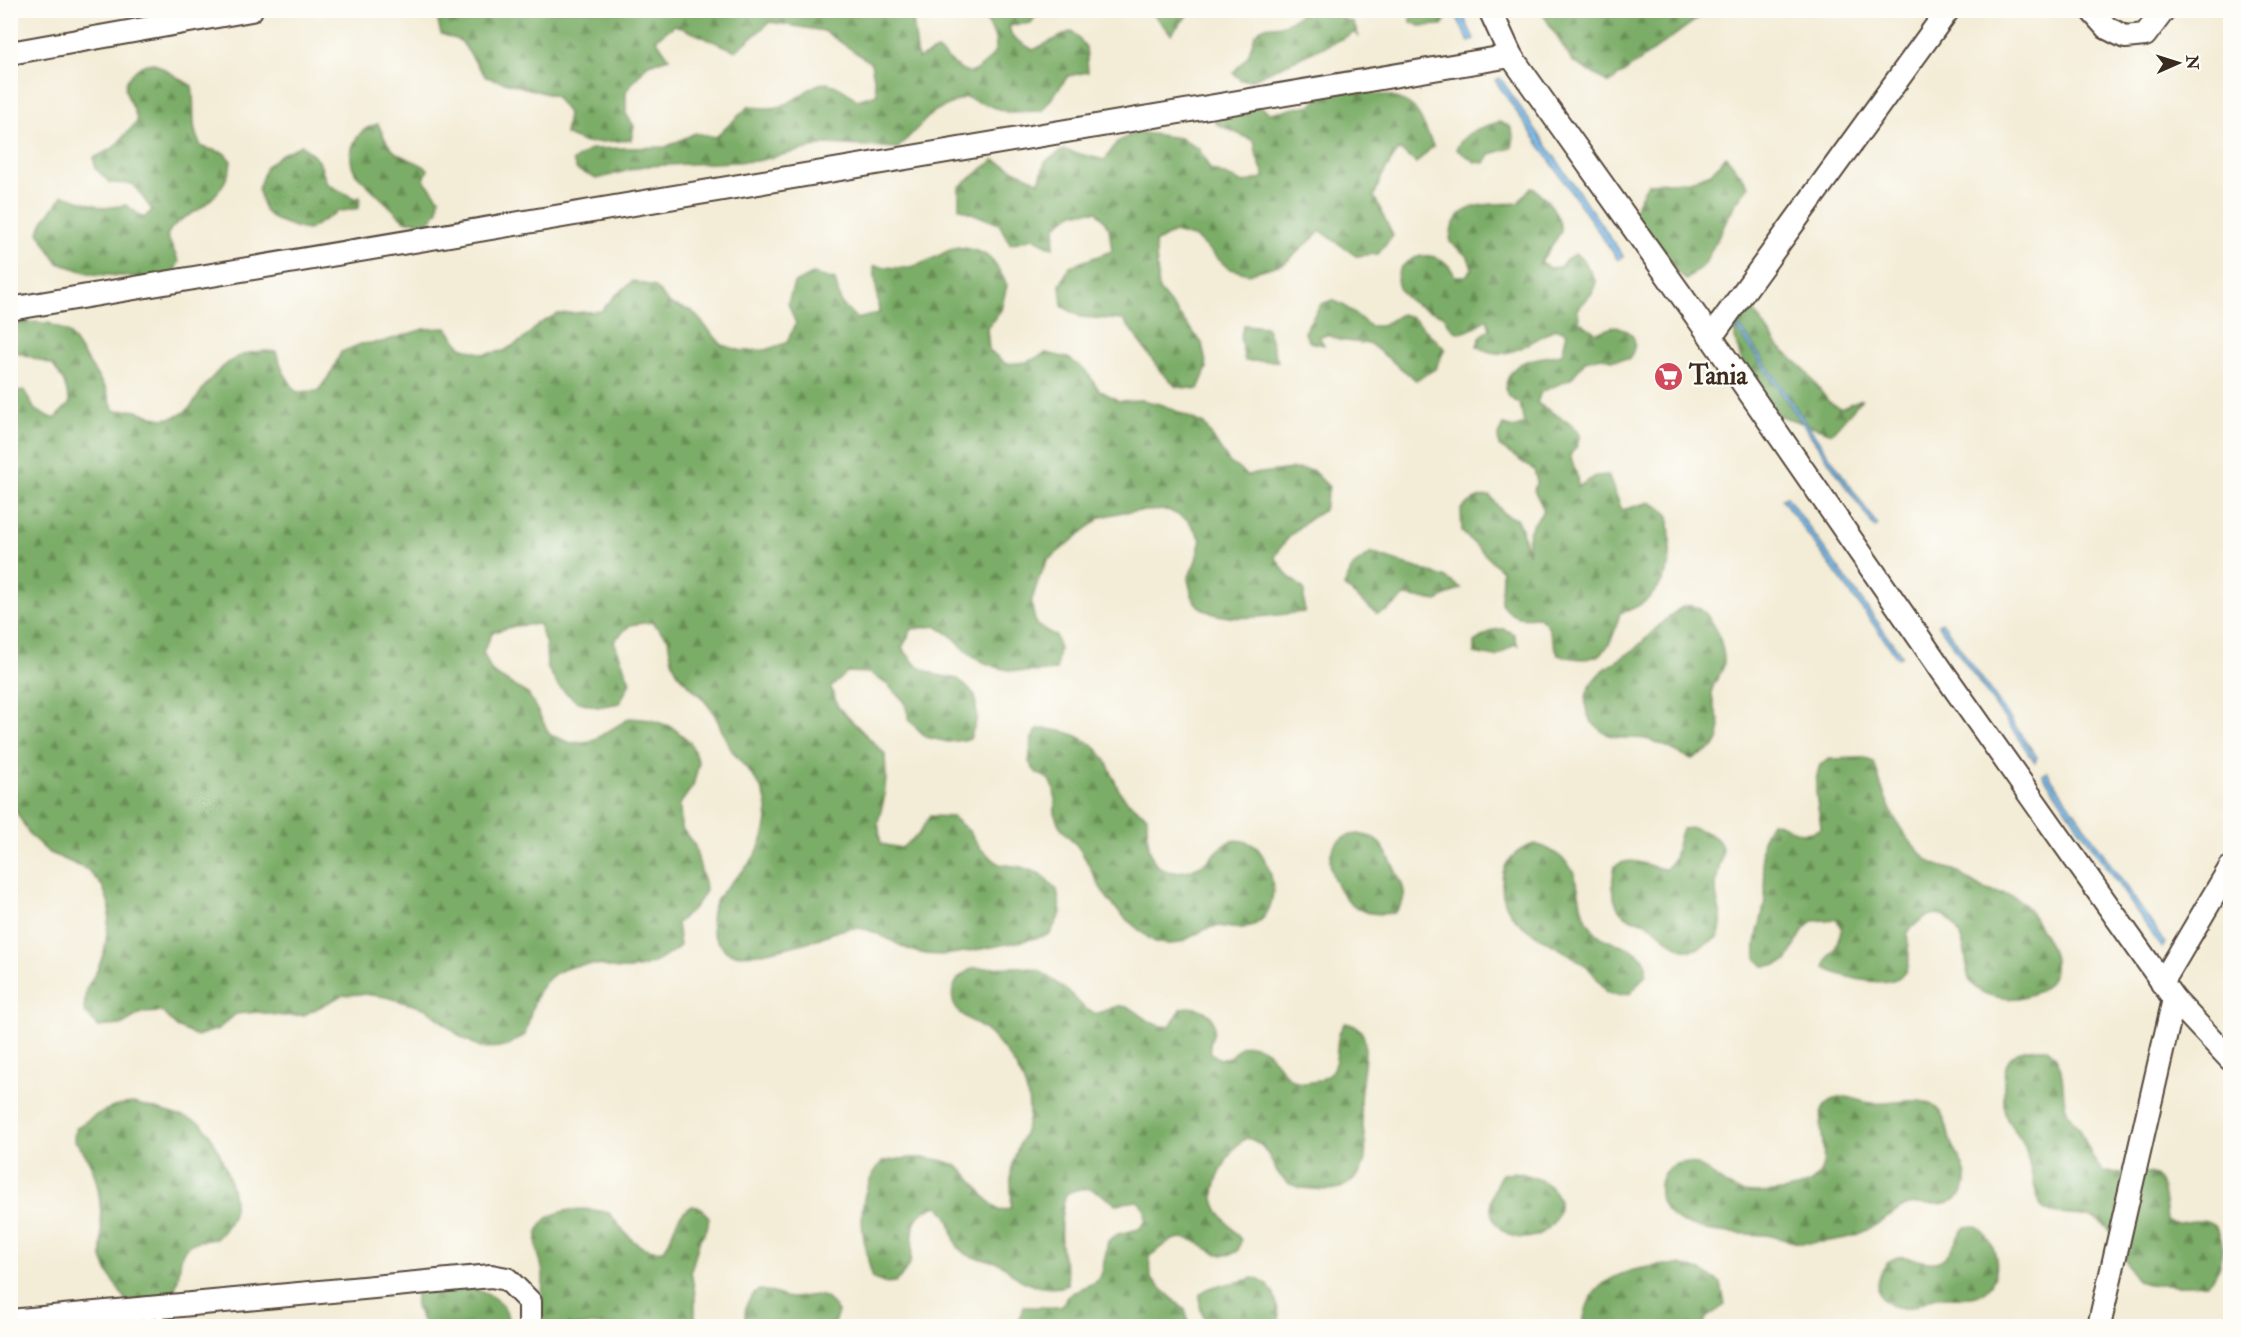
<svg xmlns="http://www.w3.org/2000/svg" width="2241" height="1337" viewBox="0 0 2241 1337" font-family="'IM FELL Double Pica',serif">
	<defs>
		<pattern id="forest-firs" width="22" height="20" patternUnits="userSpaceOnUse" patternTransform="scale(1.5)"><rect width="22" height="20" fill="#7cad68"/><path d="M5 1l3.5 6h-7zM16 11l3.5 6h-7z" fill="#678d55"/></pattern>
	</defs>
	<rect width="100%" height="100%" fill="#fdfcf7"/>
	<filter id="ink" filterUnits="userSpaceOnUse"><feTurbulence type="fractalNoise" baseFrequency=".0167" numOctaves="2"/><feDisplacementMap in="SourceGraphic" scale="12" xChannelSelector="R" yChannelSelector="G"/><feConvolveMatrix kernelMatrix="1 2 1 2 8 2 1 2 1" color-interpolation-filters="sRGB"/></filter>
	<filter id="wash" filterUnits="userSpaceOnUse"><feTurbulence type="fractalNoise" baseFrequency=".008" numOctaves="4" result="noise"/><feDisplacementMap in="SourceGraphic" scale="24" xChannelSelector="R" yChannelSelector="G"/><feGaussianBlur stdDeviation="1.35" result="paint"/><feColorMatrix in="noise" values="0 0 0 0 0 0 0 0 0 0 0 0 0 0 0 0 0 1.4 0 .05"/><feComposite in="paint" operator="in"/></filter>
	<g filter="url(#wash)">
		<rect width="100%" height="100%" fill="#f3ecd6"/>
		<g fill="url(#forest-firs)" stroke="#5c6c43" stroke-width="1.5">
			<path d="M435,10L912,11L918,59L937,50L961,70L971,73C1007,52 998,40 981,11H1039L1031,23L1009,26L1012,37L1033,50L1072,31L1086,47L1088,72L1068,76L1042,111L1007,112L965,97L933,112L898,148L827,144L757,161L644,166L597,179L577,170L573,161L591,149L666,147L695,133L716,137L748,107C757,107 772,110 781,106C817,92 815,66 857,100L877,94L871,63L824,31L770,22L736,51L675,25L656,39L669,58L648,64L626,91V114L634,126L631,140L585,143L565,134L568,113L555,96L486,77L461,41L441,34Z"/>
			<path d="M1150,11H1189L1187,16L1171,34Z"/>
			<path d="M1305,11H1339L1343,19L1353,22L1359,37L1356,32L1251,80H1241L1233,73L1248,56L1255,35L1263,27L1284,25Z"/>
			<path d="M1410,11H1445C1448,16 1446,20 1442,25L1420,26L1411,22Z"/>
			<path d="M1541,11H1708L1609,83L1572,61Z"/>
			<path d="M154,63L192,86C196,108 189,128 202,147L224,153L231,161C230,181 214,199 198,210C185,218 173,222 167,236L179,262L173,273L162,279L92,274L58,263L39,233C42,216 55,210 63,195L104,208L126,205L144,218L152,210L133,184L110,183L95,168L94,158L113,148L137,122C136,102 115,91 132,74C140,66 143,64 154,63Z"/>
			<path d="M1327,91C1349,92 1398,91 1414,108C1422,118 1428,135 1433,146L1416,163L1399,149L1382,176L1374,196L1393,236L1378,254L1356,256L1321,231L1285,263L1248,274L1228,268L1196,238L1174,232L1155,243L1159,290L1202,343L1207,368L1198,389L1177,387L1161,372L1124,320L1081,317L1062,306L1060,285L1070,266L1112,251L1109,228L1097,211L1074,212L1056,226L1053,248L1033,238L1010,244L999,224L959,208V187L994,160L1039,182L1045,162L1063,150L1105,160L1117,142L1136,132L1180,138L1199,149L1210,169L1244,183L1265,177L1257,157L1254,141L1215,123L1230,106L1251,101L1270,113L1311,105Z"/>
			<path d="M1499,122L1510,126L1514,137L1512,148L1490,154L1485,163L1475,162L1456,149C1465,131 1481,127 1499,122Z"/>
			<path d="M378,124C383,134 387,147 397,153C407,160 418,161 428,169L424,180L439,198L438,210L429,222L405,221L356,174C344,154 355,129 378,124Z"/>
			<path d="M302,145L319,161L327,184L356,199L360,197L359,208L337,212L308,230L297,228L274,219L265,211L258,189L266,167L282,154Z"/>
			<path d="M1726,156L1749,186L1735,204L1704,265L1686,280L1628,221L1648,183L1690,181L1711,173Z"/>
			<path d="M1531,187C1547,197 1560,214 1561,232L1541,261L1549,268L1560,267L1566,259L1576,254L1585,262L1596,282L1592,293L1578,309L1579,321L1596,333L1616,326C1635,333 1640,341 1629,359L1612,360L1602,357L1585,361L1571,379L1541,392L1537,403L1574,426L1580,435L1577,446L1570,455L1577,476L1578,487L1596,476L1608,475L1622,510L1650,502L1661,508L1669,516C1669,531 1672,550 1669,564C1662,589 1645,607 1620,613C1609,653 1602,666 1558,655L1547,624L1539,617C1519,618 1514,620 1501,603L1502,571L1462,532L1461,509C1471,501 1477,496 1490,496L1504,514L1516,518L1521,528L1528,554C1526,531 1530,528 1544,510L1534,490L1537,481L1534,470L1499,446L1498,435L1503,425L1514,428L1524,424L1520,404L1510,398L1505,389C1510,357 1535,359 1562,354L1567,333L1556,328C1530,342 1505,365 1477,346L1481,336L1490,329L1487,319C1467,332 1456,343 1443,315C1345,288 1431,223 1455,276H1466L1472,268L1468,257L1450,242C1451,200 1487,205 1518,203Z"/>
			<path d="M957,247C988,250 993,258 1007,285L1001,310L987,328L989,350L1006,364L1027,362L1046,353L1068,358L1086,371L1099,390L1119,401L1142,400L1163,405L1204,424L1229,462L1247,475L1291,469L1312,470L1329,487L1324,510C1301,524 1288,534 1275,557L1287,575L1304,589V612C1275,615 1215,627 1195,602C1191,597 1190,586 1188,579L1196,560L1201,539L1188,520L1168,510L1123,512L1101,517L1047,561L1038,581L1031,603L1036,625L1056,636L1059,649L1056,670C1026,674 994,673 969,653C964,650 960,644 956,640C950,634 942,630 936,626L912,629L902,648L917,666L936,675L958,679L975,695L977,718L970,739L948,742L926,737L910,721L904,701L889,686L870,673L848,672L831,687L838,707L885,754L886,777L884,799L878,822L881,844L901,848L918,835L930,816L952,817L969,831L981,849L999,864L1021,867L1041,874L1057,890L1061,913L1050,934C1031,940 1012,943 992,947C967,951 942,959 916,952C896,946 879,930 858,928C843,927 828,935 814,940C796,945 743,962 726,951C724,949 722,946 720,944C718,941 714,937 713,933C704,899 730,887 748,865C761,850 771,821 766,801C761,780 743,767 731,749C723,737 720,721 711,709C688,677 673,685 668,638L651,622L630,625L614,641L630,682L620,703L597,707L576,701L558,686L547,667L546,645L539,624L515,626L493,632L483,652L492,672L529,695L550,735L571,743L592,741L630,718L651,720L672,727L690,742L699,763L693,786L680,804L681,827L695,846L706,891L693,909L677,923L680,946C664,959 643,971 621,969C614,969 606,966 599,965C576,963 551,969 539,991C532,1004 529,1021 525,1035L505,1047L482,1048L461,1037L427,1009L386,997L364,994L343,995L304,1015L283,1016L258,1012L236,1014L218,1029L197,1036L177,1027L162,1012L141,1013L121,1025L98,1027L84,1011L86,989L98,969L105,949L110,907L103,887L88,870L48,852L30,835L11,803V767L14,754L15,733L10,712V392L24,390L35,410L54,419L70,403L64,382L53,365L11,350V317L29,322L49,323L69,333L106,389L114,411C121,411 131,409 137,411C152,415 160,423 177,416C191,411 197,397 205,386C224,361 244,348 276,352L284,373L296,392L318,391L331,373L341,352L361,344L382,342L424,329L447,328L461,347L483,354L504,351L524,339L539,324L557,314L601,311L616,295L633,281L655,287L670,304L692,311L722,345L742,351L765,350L786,343L796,324L788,303L794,283L813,274L835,280L841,303L857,319L879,313L874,266C888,267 904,270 917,265C930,261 944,252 957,247Z"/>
			<path d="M1763,279L1753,310L1778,346L1803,368L1829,402L1840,408L1862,399L1832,433L1778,415L1769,408L1741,359L1735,338L1736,304Z"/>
			<path d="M1332,300L1343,305L1370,326H1382L1401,314L1412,317L1445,349L1435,369L1416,380L1370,344L1339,340L1329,335L1319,336L1324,345L1310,342L1304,332L1321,304Z"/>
			<path d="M1244,325L1266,327C1273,340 1272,349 1278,361H1245L1240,337Z"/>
			<path d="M1371,553L1444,577L1461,588L1437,601L1405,596L1387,611L1377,614L1344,586L1353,566Z"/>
			<path d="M1684,606C1687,606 1690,605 1693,606C1712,609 1728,651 1723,668C1720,677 1712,682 1712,692C1711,708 1724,721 1719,737C1716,750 1703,753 1692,759C1678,754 1665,744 1650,740C1635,736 1619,741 1605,733C1581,719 1580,695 1598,675C1608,664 1624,658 1636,648C1652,633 1665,618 1684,606Z"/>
			<path d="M1504,629L1514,634L1518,646L1515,644L1496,657L1474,653V642L1493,630Z"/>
			<path d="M1038,729C1064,728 1093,738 1106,761C1112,772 1115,785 1122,795C1128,804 1138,809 1147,816C1147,838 1146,873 1177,872C1188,871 1197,868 1206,862C1214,856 1222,844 1231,841C1237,839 1247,841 1253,845C1261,850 1264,858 1268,867C1282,900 1265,936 1226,927C1202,922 1190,945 1167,944C1154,944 1149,938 1139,930C1124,918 1110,904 1100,887C1093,874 1087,859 1078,847C1071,837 1060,831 1056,818C1053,808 1057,796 1053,786C1051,778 1043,777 1037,773C1033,770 1031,765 1029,762L1032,738Z"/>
			<path d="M1863,758L1874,762C1884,800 1898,834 1928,860C1936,866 1944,867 1953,870C1964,875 1973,884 1984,889C1992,893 2001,892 2010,895C2027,902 2036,921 2045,936C2052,948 2057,961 2053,975C2049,988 2038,992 2026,996C2009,1002 1977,997 1969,979C1966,971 1967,960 1965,952C1956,914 1936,900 1908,932C1906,943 1911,956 1908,966C1899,994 1843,978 1825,968L1828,957L1835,949L1842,928L1836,919L1813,921L1804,929L1787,961L1776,965L1764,966L1756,958C1754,936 1763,920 1765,899C1768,870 1752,852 1771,822C1792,825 1799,841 1821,828C1819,804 1811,789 1820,765L1830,759Z"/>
			<path d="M1693,828C1741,841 1715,859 1716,891C1717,912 1726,914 1718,937C1709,942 1698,951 1688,950C1675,948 1663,935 1653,927C1645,921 1635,921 1627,917C1610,906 1611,883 1615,866C1635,854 1646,868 1666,869C1679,856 1675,845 1682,829Z"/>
			<path d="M1359,834C1366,836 1372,836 1377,840C1384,846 1403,883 1404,892C1405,901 1400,907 1394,913C1384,914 1370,915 1361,910C1331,895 1311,837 1359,834Z"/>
			<path d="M1535,844C1552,849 1572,861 1576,880C1582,900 1578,909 1592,928C1606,948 1629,939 1646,962V974L1631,993L1619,995L1608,993C1601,985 1595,974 1587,967C1560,942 1505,933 1502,888C1502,880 1502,872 1506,865C1513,854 1522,847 1535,844Z"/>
			<path d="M974,968L1019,967L1029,968L1040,971L1070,993L1085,1009L1096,1014C1103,1012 1112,1007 1119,1006C1138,1004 1146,1029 1170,1026L1182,1008C1197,1005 1215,1012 1214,1029C1213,1040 1208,1040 1211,1053L1220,1059C1224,1058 1227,1058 1230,1057C1237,1053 1238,1044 1249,1045C1284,1047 1276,1090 1312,1082C1319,1081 1324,1079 1329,1074C1343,1059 1331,1040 1345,1023C1354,1025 1359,1027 1363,1035C1369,1047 1360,1087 1360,1103C1360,1120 1370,1149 1363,1166C1360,1176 1350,1184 1340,1188C1333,1190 1321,1190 1313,1189C1262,1187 1281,1145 1246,1138C1234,1145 1230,1154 1223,1167C1203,1204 1219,1211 1241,1240L1238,1251C1203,1270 1196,1209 1150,1257L1151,1279L1185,1310L1190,1326H1020L1019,1318L1024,1307H1061L1067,1297L1075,1291L1096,1282L1102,1273L1108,1241L1118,1234L1139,1229L1146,1221L1145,1210L1138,1201L1116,1204C1096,1191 1089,1182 1066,1194C1061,1212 1059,1233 1062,1252C1064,1264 1069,1272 1068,1285C1051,1291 1029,1287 1015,1276C1008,1271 1005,1264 996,1262C983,1258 967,1259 958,1247C949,1232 955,1219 938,1206C903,1214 917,1238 910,1263C907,1271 901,1277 895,1282L884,1283L873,1279C862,1240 852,1196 882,1162C905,1157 941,1154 961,1169C976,1181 983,1200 1000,1211L1011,1208C1013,1195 1009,1181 1012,1167C1018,1136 1035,1130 1027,1093C1022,1071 1006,1051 991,1035C977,1020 948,1017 953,990C956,978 963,973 974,968Z"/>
			<path d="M2046,1048C2068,1063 2060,1086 2066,1108C2068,1117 2077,1123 2081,1131C2088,1147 2091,1159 2103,1172C2153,1177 2162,1156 2167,1221C2181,1226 2186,1220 2199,1221C2219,1221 2224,1240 2221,1255C2219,1268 2217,1275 2207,1284C2193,1285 2150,1287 2139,1281C2130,1275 2126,1259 2121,1249C2116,1238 2110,1228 2099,1221C2081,1210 2055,1220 2043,1208C2036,1202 2029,1159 2025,1147C2021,1135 2010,1127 2006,1117C2003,1109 2004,1098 2004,1089C2003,1054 2013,1048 2046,1048Z"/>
			<path d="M1846,1097C1855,1098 1864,1103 1873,1103C1895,1106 1925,1091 1941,1113C1949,1124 1947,1140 1955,1151C1963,1163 1971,1180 1962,1193C1950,1211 1922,1200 1906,1206C1899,1209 1893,1214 1887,1218C1875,1226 1860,1235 1846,1238C1832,1241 1815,1243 1801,1243C1789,1242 1777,1236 1765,1235C1737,1233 1697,1234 1673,1217C1666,1211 1660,1204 1660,1194C1659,1183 1661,1173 1671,1167C1699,1150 1715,1185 1739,1191C1755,1195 1781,1192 1797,1188C1858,1172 1787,1100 1846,1097Z"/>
			<path d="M133,1103C141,1105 197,1120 200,1123C216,1136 235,1187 234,1207C233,1220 225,1230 216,1239C210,1240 199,1240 193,1243C171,1252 188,1285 165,1300C158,1305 142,1305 132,1307C119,1292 109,1278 102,1258C101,1217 105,1172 74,1140L75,1129C91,1117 112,1104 133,1103Z"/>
			<path d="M1513,1172C1600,1186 1544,1259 1505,1232C1499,1228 1496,1225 1493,1218C1487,1204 1494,1186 1502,1174Z"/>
			<path d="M692,1206L702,1208L709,1218L707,1229L700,1239L691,1271L695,1294V1317L698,1326H672L665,1322L653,1324L652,1326H606L592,1324L584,1326H537C539,1311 543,1295 543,1280C544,1269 539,1259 537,1248C532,1206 580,1206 609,1213C624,1231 637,1254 664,1250C676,1233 672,1217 692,1206Z"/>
			<path d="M1976,1226C1998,1241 2007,1280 1979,1295C1968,1300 1946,1295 1933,1298C1924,1301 1916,1307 1907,1308C1879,1309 1870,1286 1886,1265C1903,1243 1926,1274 1945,1257C1951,1253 1957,1235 1965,1227Z"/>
			<path d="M1680,1265L1701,1271L1721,1283L1725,1305L1706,1318L1703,1326H1582C1585,1314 1587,1301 1596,1291C1614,1270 1654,1264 1680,1265Z"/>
			<path d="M1253,1278C1278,1284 1276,1305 1281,1326H1211C1201,1317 1199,1307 1200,1294C1214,1282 1235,1285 1253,1278Z"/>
			<path d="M459,1285C483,1291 508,1297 509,1326H425C418,1313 413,1306 417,1290Z"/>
			<path d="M759,1290C771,1290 782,1298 792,1298C815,1297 822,1287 838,1312L834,1323L821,1326H753L745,1318C745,1305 748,1298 759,1290Z"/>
		</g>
		<g fill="#72b6e8" stroke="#567083" stroke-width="1.5">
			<path d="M1454,11H1461L1474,39L1469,42Z"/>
			<path d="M1500,78L1623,256L1618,260L1495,80Z"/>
			<path d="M1740,327L1878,526L1875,528L1737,329Z"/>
			<path d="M1787,497L1902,656L1898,658L1782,499Z"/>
			<path d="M1942,622L2037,757L2035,762L1938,624Z"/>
			<path d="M2047,772L2165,943L2162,948L2043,775Z"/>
		</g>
	</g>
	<g filter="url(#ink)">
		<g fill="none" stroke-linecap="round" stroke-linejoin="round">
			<defs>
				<g id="minor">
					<path d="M1490,10L1511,56L1711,337L1945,675L2174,999L2230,1059"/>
					<path d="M2091,10L2107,28L2125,37L2145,35L2164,10"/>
					<path d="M10,53L251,10"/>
					<path d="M10,309L1511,56"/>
					<path d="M1711,337L1948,10"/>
					<path d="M2162,983L2230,868"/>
					<path d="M10,1321L491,1276L507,1279L530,1302V1326"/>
					<path d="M2099,1326L2174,999"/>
				</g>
			</defs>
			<use href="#minor" stroke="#57473a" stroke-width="26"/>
			<use href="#minor" stroke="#fff" stroke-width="22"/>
		</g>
	</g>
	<defs>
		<symbol id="supermarket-disc" viewBox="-11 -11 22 22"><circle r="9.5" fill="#d1495b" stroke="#fdfcf7"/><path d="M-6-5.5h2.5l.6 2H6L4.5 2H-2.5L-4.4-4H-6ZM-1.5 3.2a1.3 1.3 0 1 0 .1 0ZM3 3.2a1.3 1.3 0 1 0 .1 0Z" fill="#fff"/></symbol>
	</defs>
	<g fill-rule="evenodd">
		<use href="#supermarket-disc" x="1652" y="360" width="33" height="33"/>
	</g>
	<g text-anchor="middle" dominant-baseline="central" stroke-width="4.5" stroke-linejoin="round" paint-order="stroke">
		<g font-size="26" font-weight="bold" fill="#3b2a1e" stroke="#fdfcf7" text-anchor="start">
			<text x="1689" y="376">Tania</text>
		</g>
	</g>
	<rect width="2241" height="1337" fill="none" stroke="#fdfcf7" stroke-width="36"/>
	<g transform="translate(2178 63) rotate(87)" stroke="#fdfcf7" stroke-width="4.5" paint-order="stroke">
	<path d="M0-4.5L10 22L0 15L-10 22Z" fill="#3b2a1e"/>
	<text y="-9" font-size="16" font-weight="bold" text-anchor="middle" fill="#3b2a1e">N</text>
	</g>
</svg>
